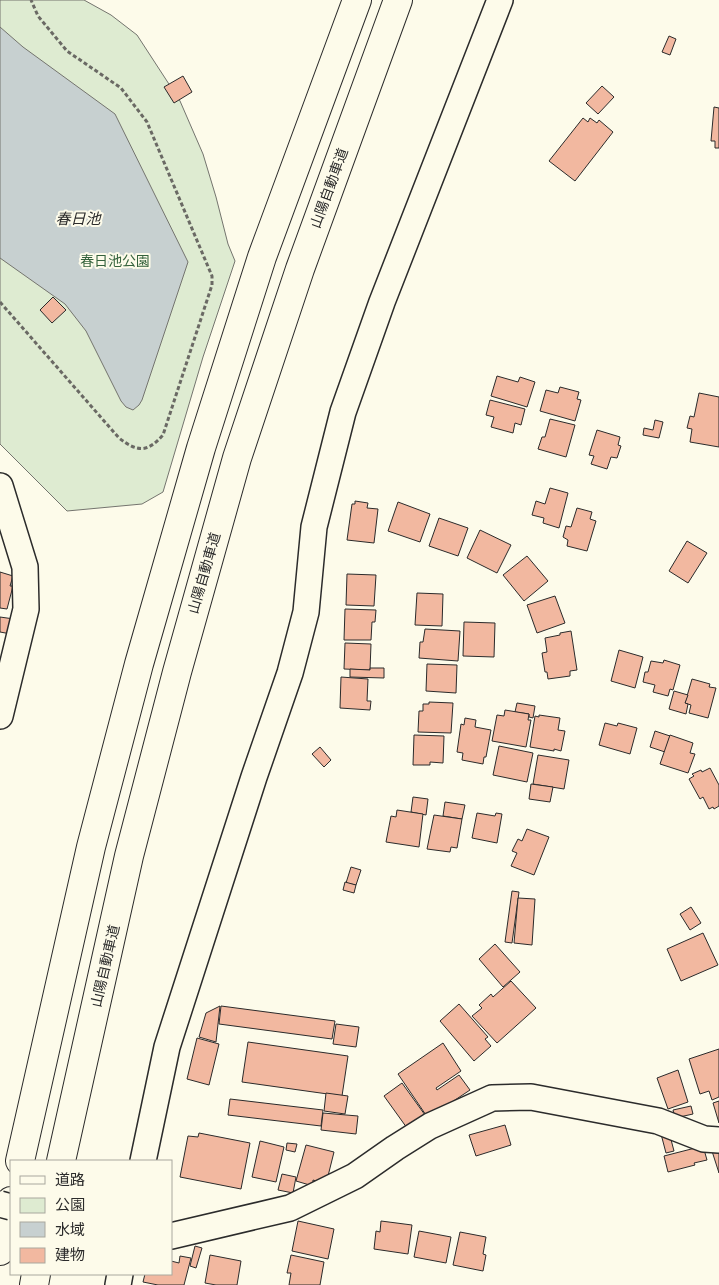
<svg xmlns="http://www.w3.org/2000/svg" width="719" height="1285" viewBox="0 0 719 1285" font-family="'IBM Plex Sans','Noto Sans JP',sans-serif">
	<rect width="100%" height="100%" fill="#fdfbea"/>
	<path fill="#deebd1" stroke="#74746e" d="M0,0H84L111,15L137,35L180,101L203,154L216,197L228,244L235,261L203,357L163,492L142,504L67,511L0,444Z"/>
	<path fill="#c7d0d0" stroke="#74746e" d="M0,27L23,47L115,114L188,262L142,400L139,405L133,410L126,407L121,401L86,331L65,304L0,258Z"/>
	<g fill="#f2b8a0" stroke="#2b2b2b">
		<path d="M669,36L676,39L670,55L662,52Z"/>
		<path d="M183,76L192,92L174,103L164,87Z"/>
		<path d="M602,86L614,97L598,114L586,103Z"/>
		<path d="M714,107L719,108V148H715V141H711Z"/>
		<path d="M583,118L588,122L590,118L597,123L599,120L613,132L575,181L549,161Z"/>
		<path d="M53,297L66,310L52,323L40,310Z"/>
		<path d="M497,376L518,382L520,377L535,382L527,407L491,396Z"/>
		<path d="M560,387L579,392L577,399L581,400L575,421L540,411L546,390L558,393Z"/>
		<path d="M699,393L719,397V447L690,442L692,429L687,428L690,416L694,417Z"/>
		<path d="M490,400L525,409L521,425L515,423L513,433L491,427L494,417L486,415Z"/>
		<path d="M550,419L575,425L566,457L538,449L542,437H545Z"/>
		<path d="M655,420L663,422L659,438L643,435L644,428L653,430Z"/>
		<path d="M597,430L620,437L618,445L621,446L617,458L611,457L607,469L591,464L594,456L589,455Z"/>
		<path d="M550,488L568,493L559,528L543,523L544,518L532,515L536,501L545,504Z"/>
		<path d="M355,501L368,503L367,508L378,509L374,543L347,540L352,504H355Z"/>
		<path d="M398,502L430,514L420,542L388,531Z"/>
		<path d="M577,508L592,512L590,519L596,521L587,551L567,546L568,540L563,537L566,526L571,527Z"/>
		<path d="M439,518L468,528L458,556L429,546Z"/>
		<path d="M480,530L511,545L497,573L467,558Z"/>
		<path d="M687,541L707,553L688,583L669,571Z"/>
		<path d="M527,556L548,581L524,601L503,575Z"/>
		<path d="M0,572L13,576L10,586H13L7,609L0,608Z"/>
		<path d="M347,574L376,575L374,606L346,605Z"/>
		<path d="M417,593L443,594L442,626L415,625Z"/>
		<path d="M555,596L565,623L537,633L527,605Z"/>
		<path d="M345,609L376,610L375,622H372L371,640H344Z"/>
		<path d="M0,617L14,619L11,634L0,632Z"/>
		<path d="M464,622L495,623L494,657L463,656Z"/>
		<path d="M425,629L460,631L458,661L419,658L420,642H423Z"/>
		<path d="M571,631L577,670L570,671V676L548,679L547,672H545L542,653L547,652L545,638L560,635V633Z"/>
		<path d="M345,643L371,644L370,670L344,669Z"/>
		<path d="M619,650L643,657L635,688L611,681Z"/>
		<path d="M664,660L680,665L673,690L670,689L668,696L653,692L655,685L643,682L645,672H648L651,661L663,663Z"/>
		<path d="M427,664L457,665L456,693L426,691Z"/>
		<path d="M370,668H384V678L350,677V669L370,670Z"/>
		<path d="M341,677L368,679L367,701H371L370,710L340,708Z"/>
		<path d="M692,679L710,684L709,687L716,688L708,718L689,713L691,705L685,703Z"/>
		<path d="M674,691L688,695L685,703L688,704L686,714L669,709Z"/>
		<path d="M429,702L453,703L451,733L418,732L419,711H423V704H429Z"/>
		<path d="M517,703L535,706L533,718L529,717V714L515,712Z"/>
		<path d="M505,710L529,714L528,720H531L526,747L492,741L497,715L504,716Z"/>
		<path d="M539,715L560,718L558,730L565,731L561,751L554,749V751L530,747L535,716L539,717Z"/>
		<path d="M465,718L476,720L475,727L491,730L486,757H484L483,764L462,760L463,753L457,752L461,724L464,725Z"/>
		<path d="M605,723L617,726L618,723L637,728L630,754L599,745Z"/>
		<path d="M655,731L670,736L665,752L650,747Z"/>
		<path d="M414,735L444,736L443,763L430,762V765H413Z"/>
		<path d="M670,735L693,743L690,753L695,754L688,773L660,764Z"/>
		<path d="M499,746L533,753L527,782L493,775Z"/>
		<path d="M320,747L331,760L324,767L312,754Z"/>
		<path d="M538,755L569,760L564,789L533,784Z"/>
		<path d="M710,768L719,785V806L714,809L713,807L709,809L703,797L700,799L689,779L694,776L692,774L701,770L702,772Z"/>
		<path d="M531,784L553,787L550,802L529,799Z"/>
		<path d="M413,797L428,799L426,815L411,812Z"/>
		<path d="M445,802L465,805L462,819L443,816Z"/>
		<path d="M397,810L423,814L419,847L386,842L391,816L396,817Z"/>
		<path d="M477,813L495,816L496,813L502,814L497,843L472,838Z"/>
		<path d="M434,815L462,819L457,848L451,847L450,852L427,849Z"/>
		<path d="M527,829L549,837L534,875L511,866L517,853L512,851L518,839L522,841Z"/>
		<path d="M351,867L361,870L356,885L346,883Z"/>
		<path d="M345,882L356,885L354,893L343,890Z"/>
		<path d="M512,891L519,892L512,943L505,942Z"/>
		<path d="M518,898L535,899L532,945L514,943Z"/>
		<path d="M691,907L701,923L690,930L680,914Z"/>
		<path d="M703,933L718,965L681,981L667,949Z"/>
		<path d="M495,944L520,972L503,987L479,959Z"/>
		<path d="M511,981L536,1008L497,1043L472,1016L482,1008L479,1005L491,994L493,997Z"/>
		<path d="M459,1004L488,1037L485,1039L491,1046L474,1061L440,1021Z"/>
		<path d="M220,1006L216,1042L199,1037L206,1013Z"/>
		<path d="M221,1006L335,1021L332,1039L219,1024Z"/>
		<path d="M336,1024L359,1027L356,1047L333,1044Z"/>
		<path d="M197,1038L219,1044L209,1085L187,1079Z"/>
		<path d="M248,1042L348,1056L342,1096L242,1082Z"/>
		<path d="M443,1043L461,1071L436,1088L437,1090L459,1075L470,1090L428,1118L398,1074Z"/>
		<path d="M719,1049V1097L712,1100L709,1091L700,1094L689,1059Z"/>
		<path d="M678,1070L688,1102L668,1109L657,1078Z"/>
		<path d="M402,1083L425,1115L407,1128L384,1096Z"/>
		<path d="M326,1093L348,1096L345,1114L324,1111Z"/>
		<path d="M230,1099L323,1110L321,1126L228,1115Z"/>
		<path d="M719,1101V1123L713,1103Z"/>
		<path d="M691,1106L693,1114L675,1118L673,1110Z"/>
		<path d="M323,1113L358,1116L356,1134L321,1130Z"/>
		<path d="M505,1125L511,1145L476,1156L469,1135Z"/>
		<path d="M669,1132L674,1151L666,1153L661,1134Z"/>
		<path d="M199,1133L250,1143L241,1189L180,1177L188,1136L198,1137Z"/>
		<path d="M260,1141L284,1147L276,1182L252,1177Z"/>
		<path d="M287,1143L297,1144L295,1152L286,1150Z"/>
		<path d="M306,1145L334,1152L326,1184L313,1180V1186L296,1181Z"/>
		<path d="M703,1146L707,1160L694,1163L695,1165L668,1172L664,1156Z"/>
		<path d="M719,1146V1173L711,1148Z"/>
		<path d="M282,1174L296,1177L293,1193L278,1190Z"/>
		<path d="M298,1221L334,1229L328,1259L292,1251Z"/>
		<path d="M381,1221L412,1225L408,1254L374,1249L376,1231L380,1232Z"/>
		<path d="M419,1231L451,1237L446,1263L414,1257Z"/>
		<path d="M460,1232L486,1237L483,1254L486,1255L483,1271L453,1265Z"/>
		<path d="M195,1246L202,1248L196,1268L190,1266Z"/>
		<path d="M210,1255L241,1261L237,1285H216L205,1283Z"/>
		<path d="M291,1255L324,1262L320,1285H289L291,1273H287Z"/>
		<path d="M180,1256L191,1258L184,1285H158L143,1282L145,1274H171V1261L179,1263Z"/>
	</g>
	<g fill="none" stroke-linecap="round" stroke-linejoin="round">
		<defs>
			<g id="minor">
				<path d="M0,486L25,567L26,609L0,716"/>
				<path d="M143,1161L167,1047L254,777L290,673L306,612L314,527L343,412L382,302L500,0"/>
				<path d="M171,1236L290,1208L355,1176L395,1148L430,1126L492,1098L531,1097L658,1121L704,1139L719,1140"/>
				<path d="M118,1285L120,1274"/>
			</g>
			<g id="highway">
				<path d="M20,1161L91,847L139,664L201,448L262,257L357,0"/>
				<path d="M61,1161L129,856L177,672L237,458L300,269L398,0"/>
				<path d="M0,1251L11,1201"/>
				<path d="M34,1285L36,1274"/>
			</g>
		</defs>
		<use href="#minor" stroke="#2b2b2b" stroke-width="28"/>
		<use href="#highway" stroke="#2b2b2b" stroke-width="30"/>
		<path stroke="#6a6964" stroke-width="3" stroke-dasharray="4 2.5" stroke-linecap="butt" d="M0,302L119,438C138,453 148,452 163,435L212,285V276L147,122L121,88L67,51L38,16L31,0"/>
		<use href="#minor" stroke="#fdfbea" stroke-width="25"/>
		<use href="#highway" stroke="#fdfbea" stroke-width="28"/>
		<defs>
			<path id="minor-bridge" d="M0,1204L11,1207"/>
		</defs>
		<use href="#minor-bridge" stroke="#2b2b2b" stroke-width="28" stroke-linecap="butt"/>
		<use href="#minor-bridge" stroke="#fdfbea" stroke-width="25"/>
	</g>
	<g text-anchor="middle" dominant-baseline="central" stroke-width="4" stroke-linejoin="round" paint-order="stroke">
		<g font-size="14" fill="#2b2b2b" stroke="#fdfbea">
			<text transform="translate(329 188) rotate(-70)">山陽自動車道</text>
			<text transform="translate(204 573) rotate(-74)">山陽自動車道</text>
			<text transform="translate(105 966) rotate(-77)">山陽自動車道</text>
		</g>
		<g font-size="14" fill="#34623c" stroke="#fdfbea">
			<text x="115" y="261">春日池公園</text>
		</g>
		<g font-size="15" font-style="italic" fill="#2b2b2b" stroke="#fdfbea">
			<text x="78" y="218">春日池</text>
		</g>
	</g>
	<rect x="10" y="1160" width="162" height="115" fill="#fdfbea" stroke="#a9a89e"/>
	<rect x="20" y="1176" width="25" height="8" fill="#fdfbea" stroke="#a9a89e"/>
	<text x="55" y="1185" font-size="15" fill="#2b2b2b">道路</text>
	<rect x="20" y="1198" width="25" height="15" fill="#deebd1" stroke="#a9a89e"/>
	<text x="55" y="1210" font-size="15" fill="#2b2b2b">公園</text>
	<rect x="20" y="1222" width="25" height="15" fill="#c7d0d0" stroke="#a9a89e"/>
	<text x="55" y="1235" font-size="15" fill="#2b2b2b">水域</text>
	<rect x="20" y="1248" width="25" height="15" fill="#f2b8a0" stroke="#a9a89e"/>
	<text x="55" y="1260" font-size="15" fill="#2b2b2b">建物</text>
</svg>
